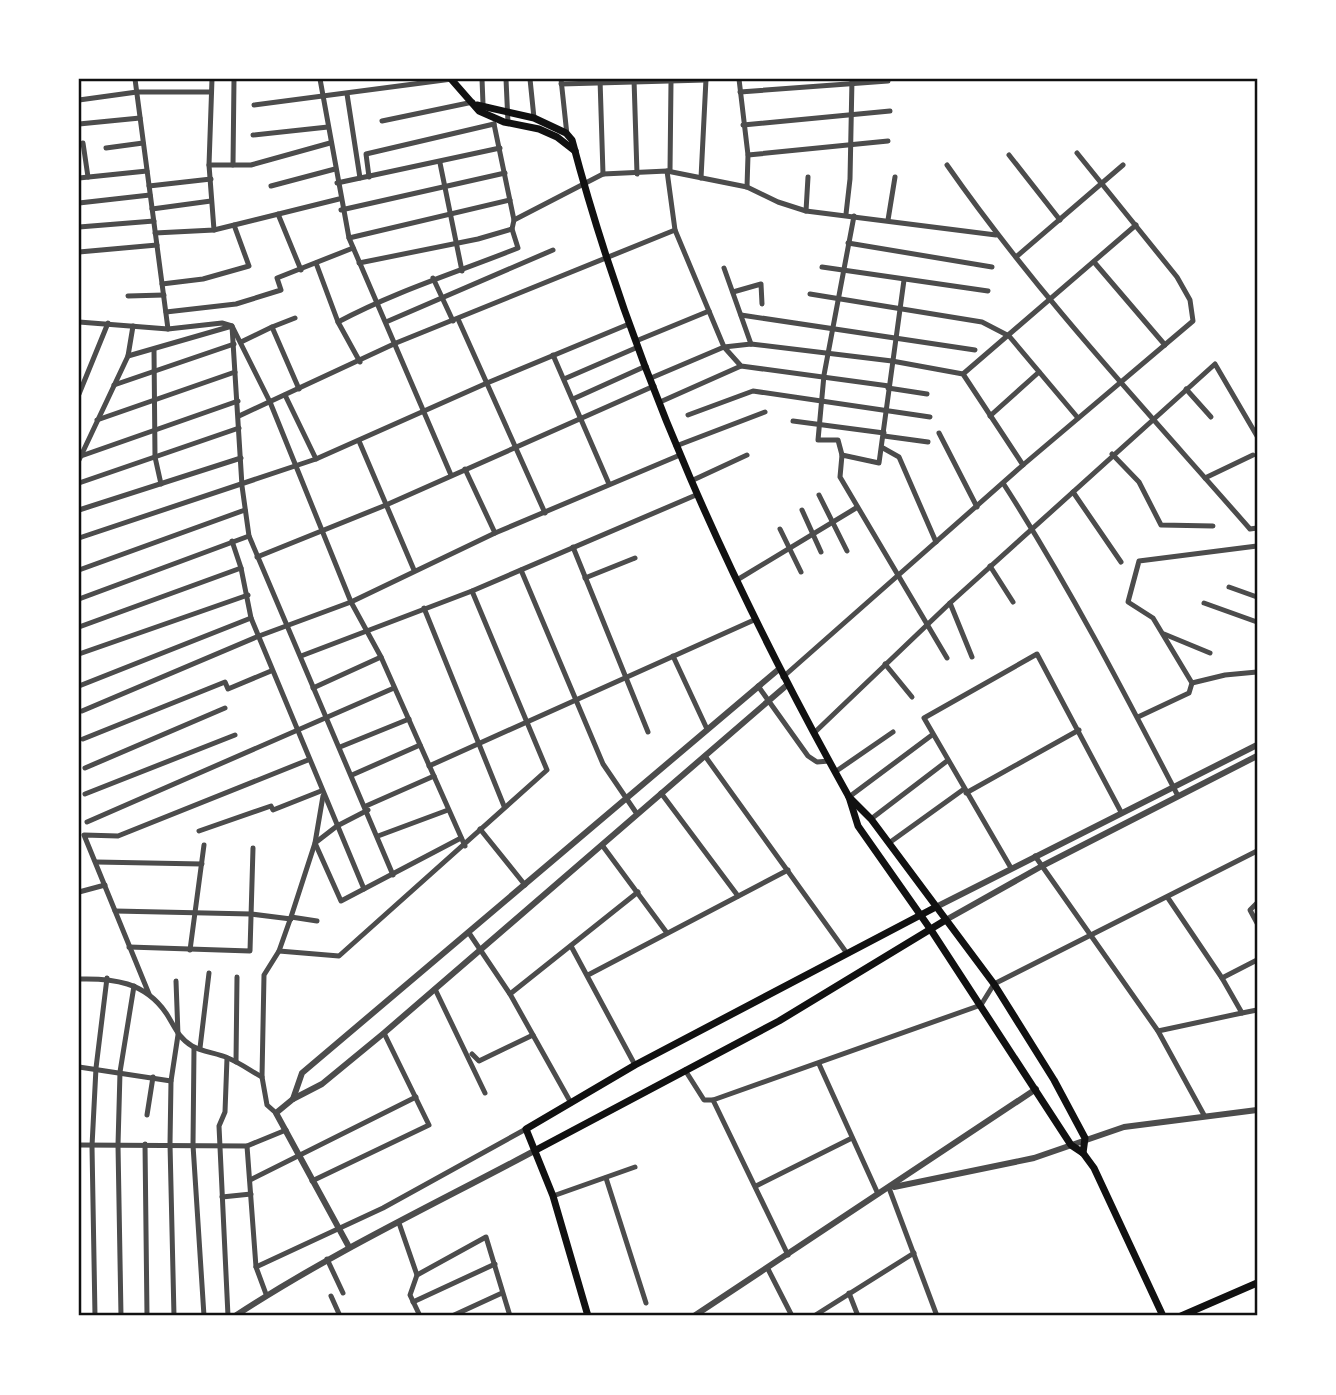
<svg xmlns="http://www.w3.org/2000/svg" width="1336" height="1395" viewBox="0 0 1336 1395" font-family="'Noto Sans',sans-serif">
	<rect width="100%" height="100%" fill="#fff"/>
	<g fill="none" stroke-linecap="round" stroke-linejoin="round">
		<g stroke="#4c4c4c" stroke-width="5">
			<path d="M135,79L168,329"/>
			<path d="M212,79L209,165L214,230"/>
			<path d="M320,79L349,238L451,475"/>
			<path d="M482,79L483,104"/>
			<path d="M506,79L508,123"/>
			<path d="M530,79L534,118"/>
			<path d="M561,79L567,135"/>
			<path d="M600,79L603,174"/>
			<path d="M634,79L637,174"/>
			<path d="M668,79L671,82L670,171H667L675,230L724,347L741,366L889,386"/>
			<path d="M739,79L748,155L747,187"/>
			<path d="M561,84L706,80"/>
			<path d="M740,92L888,81"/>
			<path d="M347,94L360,178"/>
			<path d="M79,100L137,92H211"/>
			<path d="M254,105L452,79"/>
			<path d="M382,121L473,102"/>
			<path d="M79,124L140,118"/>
			<path d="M494,124L514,220"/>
			<path d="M743,125L890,111"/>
			<path d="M253,135L328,127"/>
			<path d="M83,143L88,177"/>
			<path d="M106,148L143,143"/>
			<path d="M748,155L888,141"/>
			<path d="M1009,155L1060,220"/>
			<path d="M440,163L462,271"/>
			<path d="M209,165H251L330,143"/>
			<path d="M233,165L234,79"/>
			<path d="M947,165C1037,294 1146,410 1250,529L1257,528"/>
			<path d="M369,177L366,154L494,124"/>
			<path d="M79,178L147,171"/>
			<path d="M701,178L706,79"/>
			<path d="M337,183L500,148"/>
			<path d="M149,186L211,179"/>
			<path d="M271,186L335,169"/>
			<path d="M79,203L150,195"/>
			<path d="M152,209L211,201"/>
			<path d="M341,210L505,173"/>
			<path d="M806,211L808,177"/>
			<path d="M278,214L301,270"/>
			<path d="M846,214L850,179L852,79"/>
			<path d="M888,220L895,177"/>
			<path d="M79,227L154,221"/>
			<path d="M155,233L214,230L339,199"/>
			<path d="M349,238L510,200"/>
			<path d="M848,243L992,267"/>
			<path d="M79,252L157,245"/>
			<path d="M1016,257L1123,165"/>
			<path d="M1094,262L1165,345"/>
			<path d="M316,263L338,322L360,362"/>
			<path d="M359,263L478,239L512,229L514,220L603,174L667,171L747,187L778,202L806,211L996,235"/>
			<path d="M822,267L988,291"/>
			<path d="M724,268L751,344"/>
			<path d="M433,278L453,321"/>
			<path d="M904,280L879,463L842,455L840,477L947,658"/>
			<path d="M162,284L203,279L249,266L234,225"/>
			<path d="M733,292L761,284L762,304"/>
			<path d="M810,294L982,322L1009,336L1078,418"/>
			<path d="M128,296L164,295"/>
			<path d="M166,312L236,304L281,290L277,278L353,248"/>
			<path d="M741,315L975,350"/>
			<path d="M458,319L545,513"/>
			<path d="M79,322L168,329L222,323L232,326L270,402L351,602L381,657L465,846"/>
			<path d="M338,322C396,291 458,272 518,248L512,229"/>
			<path d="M386,322L553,250"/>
			<path d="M272,327L295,318"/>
			<path d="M636,341L709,311"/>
			<path d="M241,342L272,327L299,389"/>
			<path d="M154,350L155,457L161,484"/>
			<path d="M553,355L609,484"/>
			<path d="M128,356L232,326L242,486L249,536L393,875"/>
			<path d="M963,374L1136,225"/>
			<path d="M651,378L724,347L751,344L892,361L963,374L1023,465"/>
			<path d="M564,379L638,347"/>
			<path d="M114,385L234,344"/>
			<path d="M888,388L927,394"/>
			<path d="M1186,389L1211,417"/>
			<path d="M79,394L108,323"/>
			<path d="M285,395L316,459"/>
			<path d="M573,399L646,366"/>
			<path d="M660,402L741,366"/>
			<path d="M688,415L753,391L930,417"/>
			<path d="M239,416L396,343L675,230"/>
			<path d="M990,416L1039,372"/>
			<path d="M97,420L235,372"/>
			<path d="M793,421L884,433"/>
			<path d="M939,433L977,507"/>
			<path d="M884,436L928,442"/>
			<path d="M359,441L414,570"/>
			<path d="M676,446L765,412"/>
			<path d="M883,448L899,457L936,542"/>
			<path d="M1112,454L1139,482L1161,525L1213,526"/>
			<path d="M842,455L838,440H818L824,375L854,216"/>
			<path d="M81,456L238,401"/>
			<path d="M79,460L128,356L133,326"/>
			<path d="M465,469L495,533"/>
			<path d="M1205,478L1253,455"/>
			<path d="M691,481L747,455"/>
			<path d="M79,483L239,428"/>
			<path d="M1003,483C1068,584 1123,690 1178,796"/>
			<path d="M1073,492L1121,562"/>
			<path d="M819,495L847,551"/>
			<path d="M79,510L241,458"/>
			<path d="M802,510L821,552"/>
			<path d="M780,529L801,572"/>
			<path d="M79,538L316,459L487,383L629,324"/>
			<path d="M232,541L241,568L251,618L364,889"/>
			<path d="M573,547L648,732"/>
			<path d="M257,557L386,505L654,386"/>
			<path d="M990,566L1013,602"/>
			<path d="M79,570L245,510"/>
			<path d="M521,570L603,764L637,814"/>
			<path d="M585,578L635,558"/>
			<path d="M737,580L856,508"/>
			<path d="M1229,587L1257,597"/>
			<path d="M79,599L249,536"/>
			<path d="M950,603L972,657"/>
			<path d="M1204,603L1257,622"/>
			<path d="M424,608L504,806"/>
			<path d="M79,627L241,568"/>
			<path d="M1164,634L1210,653"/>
			<path d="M79,654L248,595"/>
			<path d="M301,656L472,591L696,495"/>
			<path d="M673,656L707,729"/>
			<path d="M885,664L912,697"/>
			<path d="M783,677L1023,465L1193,321L1190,300L1177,277L1077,153"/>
			<path d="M1192,683L1225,675L1257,672"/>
			<path d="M79,686L251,618"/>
			<path d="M758,686L808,756L817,762L829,761"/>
			<path d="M313,688L381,657"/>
			<path d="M82,711L259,636L351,602L495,533L680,455"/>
			<path d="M1138,717L1189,693L1192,683L1153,618L1128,602L1139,561L1257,546"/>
			<path d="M814,733L950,603L1215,364L1257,436"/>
			<path d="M83,739L225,682L228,689L271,671"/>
			<path d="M340,747L409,719"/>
			<path d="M705,756L846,952"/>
			<path d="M429,766L754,620"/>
			<path d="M85,768L225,708"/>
			<path d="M835,772L893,732"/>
			<path d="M352,775L420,745"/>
			<path d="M661,793L738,896"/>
			<path d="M966,793L1079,730"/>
			<path d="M85,794L235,735"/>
			<path d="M849,797L932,735"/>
			<path d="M366,806L434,776"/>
			<path d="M368,810L337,826L315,843L341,901L461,838"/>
			<path d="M871,819L947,761"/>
			<path d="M87,822L394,688"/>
			<path d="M480,829L525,885"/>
			<path d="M199,831L271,806L273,810L321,791"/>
			<path d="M378,836L448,810"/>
			<path d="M889,843L964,789"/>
			<path d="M602,845L667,933"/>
			<path d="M1035,856L1158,1031L1204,1115"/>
			<path d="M96,862L202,864"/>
			<path d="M1011,868L924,718L1037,654L1121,812"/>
			<path d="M79,892L105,885"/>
			<path d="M1168,898L1222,978L1257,960"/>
			<path d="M1257,903L1250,910L1257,923"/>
			<path d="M115,911L251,914L291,919"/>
			<path d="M291,917L317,921"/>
			<path d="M469,933L510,994L571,1103"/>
			<path d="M571,946L635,1065"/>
			<path d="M129,947L250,951L253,848"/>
			<path d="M190,950L204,845"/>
			<path d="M279,951L339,956L547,770L472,591"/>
			<path d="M588,975L788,870"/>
			<path d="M79,979C113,978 145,982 166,1013C174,1025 178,1038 192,1046C202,1052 217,1053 228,1058C240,1063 251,1071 262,1077"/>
			<path d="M435,989L485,1093"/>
			<path d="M149,994L84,835L118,836L308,760"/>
			<path d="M510,994L638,892"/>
			<path d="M1242,1013L1257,1010"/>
			<path d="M1158,1031L1242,1013L1222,978"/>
			<path d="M194,1048L193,1145L204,1316"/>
			<path d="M200,1048L209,973"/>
			<path d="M472,1054L479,1061L533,1035"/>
			<path d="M227,1058L225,1112L219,1126L228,1316"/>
			<path d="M236,1062L237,977"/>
			<path d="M819,1064L878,1194"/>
			<path d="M79,1067L171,1081"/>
			<path d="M685,1070L704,1100H713"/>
			<path d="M276,1113L267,1105L262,1077L264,975L279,951L291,917L315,843L323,796"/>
			<path d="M147,1115L153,1077"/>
			<path d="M145,1144L147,1316"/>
			<path d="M79,1145L247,1146L286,1130"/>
			<path d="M247,1146L256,1267L266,1294"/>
			<path d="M606,1178L646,1303"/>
			<path d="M250,1180L416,1097"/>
			<path d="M312,1181L429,1125L384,1033"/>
			<path d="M756,1186L852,1138"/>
			<path d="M889,1188L937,1316"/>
			<path d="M553,1196L635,1167"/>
			<path d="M222,1197L251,1194"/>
			<path d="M399,1223L417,1275"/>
			<path d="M788,1255L713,1100L981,1005L994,984L1257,851"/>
			<path d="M327,1259L343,1293"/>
			<path d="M256,1267L383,1208L526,1129"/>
			<path d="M768,1269L792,1316"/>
			<path d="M849,1293L858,1316"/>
			<path d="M331,1296L340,1316"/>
			<path d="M413,1302L495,1264"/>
			<path d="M95,1316L92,1146L96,1068L107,978"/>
			<path d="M121,1316L118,1145L120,1072L134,986"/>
			<path d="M174,1316L170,1144L171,1081L178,1035L176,981"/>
			<path d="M420,1316L410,1295L417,1275L486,1237L510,1316"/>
			<path d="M452,1316L502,1293"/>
			<path d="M814,1316L914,1253"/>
		</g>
		<g stroke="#4c4c4c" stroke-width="6">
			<path d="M934,908L1257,745"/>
			<path d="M944,921L1042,866L1257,756"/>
			<path d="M293,1099L302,1073L779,669"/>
			<path d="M894,1187L1034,1158L1124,1127L1257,1110"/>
			<path d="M349,1247L276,1113L293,1099L322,1084L384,1033L787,685"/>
			<path d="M235,1316C331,1253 435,1204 536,1150"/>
			<path d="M694,1316L1036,1089"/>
		</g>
		<g stroke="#111" stroke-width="7">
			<path d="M451,79L479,111L504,122L539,129L557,137L575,151"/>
			<path d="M477,105L534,118L566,133L572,140C633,371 733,589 849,797L858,826L931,930L1071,1145L1083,1153L1094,1168L1163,1316"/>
			<path d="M849,797L871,819L994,984L1054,1080L1085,1138L1083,1153"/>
			<path d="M536,1150L779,1021L944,921"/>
			<path d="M588,1316L553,1196L526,1129L635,1065L934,908"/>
			<path d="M1181,1316L1257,1283"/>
		</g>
	</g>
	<rect width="1336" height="1395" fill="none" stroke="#ffffff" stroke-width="161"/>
	<rect x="80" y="80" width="1176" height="1234" fill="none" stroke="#111" stroke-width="2.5"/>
</svg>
